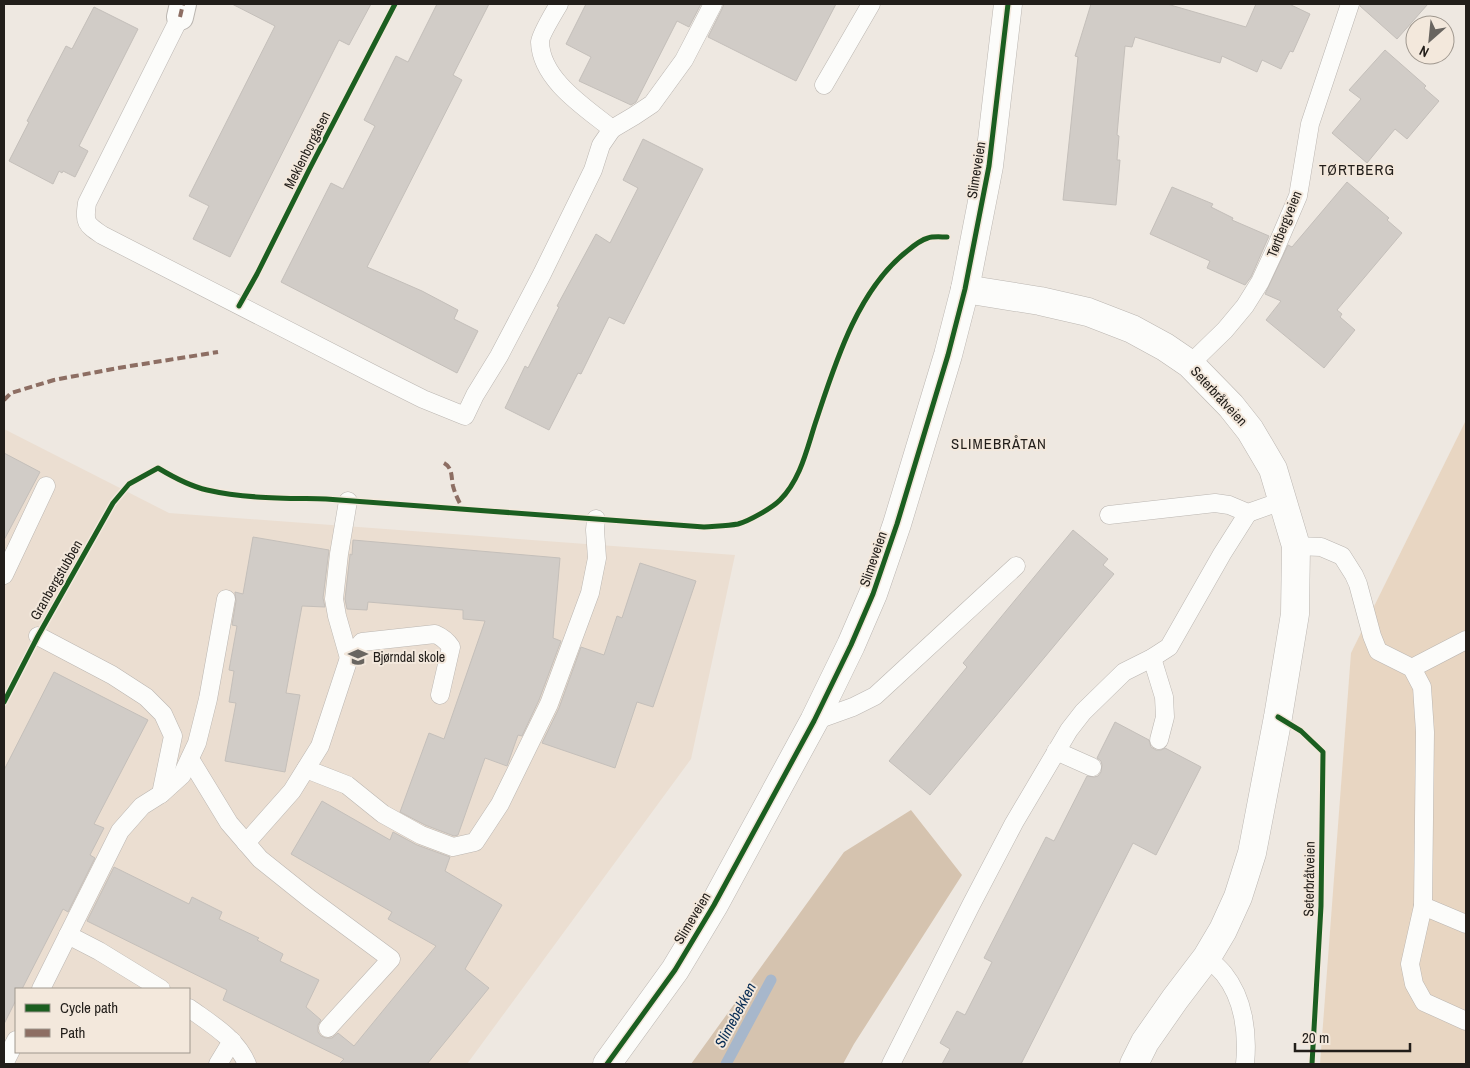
<svg xmlns="http://www.w3.org/2000/svg" width="1470" height="1068" viewBox="0 0 1470 1068" font-family="'Archivo Narrow',sans-serif">
	<rect width="100%" height="100%" fill="#eee8e1"/>
	<path fill="#ebded1" fill-rule="evenodd" d="M4,429L169,513L735,555L691,759L467,1064H4ZM16,989H189V1052H16Z"/>
	<path fill="#e8d6c2" d="M1466,420V1064H1320L1351,653Z"/>
	<path fill="#d5c3af" d="M911,810L962,875L854,1044L843,1064H691L844,852Z"/>
	<g fill="none" stroke-linecap="round" stroke-linejoin="round">
		<path stroke="#a7b7cb" stroke-width="11" d="M726,1064L771,980"/>
	</g>
	<g fill="#d1ccc7" stroke="#c4bfba">
		<path d="M232,4H371L349,45L339,40L230,257L193,239L209,206L189,196L275,26Z"/>
		<path d="M437,4H489L453,75L462,80L367,267L422,291L458,310L454,319L478,331L457,373L281,282L331,183L343,189L375,126L364,120L396,56L408,62Z"/>
		<path d="M586,4H701L689,27L677,21L636,102L631,105L579,81L591,57L566,44Z"/>
		<path d="M724,4H836L796,81L708,37L722,9Z"/>
		<path d="M1091,4H1167L1246,27L1256,4H1289L1310,14L1293,52L1290,51L1281,69L1262,60L1257,72L1222,56L1220,63L1135,37L1132,47L1125,46L1117,135L1119,136L1117,160H1120L1116,205L1063,200L1078,57L1075,56Z"/>
		<path d="M1360,4H1428L1397,39L1360,6Z"/>
		<path d="M94,7L138,29L79,146L88,151L75,177L63,171L62,173L59,171L53,184L9,161L29,122L27,121L66,46L72,49Z"/>
		<path d="M1385,50L1426,86L1424,88L1439,101L1407,139L1395,129L1367,163L1332,133L1361,99L1349,90Z"/>
		<path d="M643,139L703,169L624,324L609,317L581,374L578,373L549,430L505,408L525,366L528,368L559,307L557,306L596,234L610,243L638,188L623,180Z"/>
		<path d="M1347,182L1389,218L1387,220L1402,233L1337,310L1342,314L1340,317L1355,330L1324,368L1266,320L1281,301L1265,294L1288,245L1292,247Z"/>
		<path d="M1172,187L1213,204L1211,207L1233,218L1232,220L1269,236L1251,277L1245,285L1207,268L1210,261L1150,234Z"/>
		<path d="M4,453L40,472L4,540Z"/>
		<path d="M1073,530L1108,559L1103,565L1114,574L930,795L889,761L967,667L963,663Z"/>
		<path d="M253,537L329,550L323,598L325,607L302,606L286,693L300,695L285,772L225,761L236,703L229,702L234,671L229,670L237,626L232,625L236,601L235,594V592L243,594Z"/>
		<path d="M353,540L560,558L553,638L561,641L539,700L522,736L518,735L507,766L485,758L458,835L454,836L425,825L400,812L429,733L444,739L485,621L463,619V610L368,602L367,610L347,609L345,599L350,555V554L352,555Z"/>
		<path d="M640,563L696,581L653,707L637,702L615,768L542,743L559,708L581,647L604,655L617,616L622,618Z"/>
		<path d="M54,672L148,720L94,824L104,828L90,855L95,858L68,912L63,909L22,989H16V1000L4,1024V770Z"/>
		<path d="M1115,722L1149,740L1151,747L1156,750H1161L1165,748L1201,767L1156,855L1133,843L1021,1064H942L950,1049L940,1043L957,1011L965,1015L992,962L984,958L1046,837L1054,841L1087,776L1094,777L1098,776L1101,772L1102,765L1101,761L1097,758Z"/>
		<path d="M322,801L390,840L393,832L417,845L450,857L445,871L502,905L465,969L489,988L427,1064H339L344,1059L223,1000L227,990L87,921L114,867L189,904L192,897L222,912L219,919L259,938L257,940L283,954L280,961L319,980L306,1007L321,1020L318,1025V1032L321,1036L326,1038H332L338,1033L354,1046L436,946L388,919L392,912L291,854Z"/>
	</g>
	<g fill="none" stroke-linecap="round" stroke-linejoin="round">
		<defs>
			<g id="service">
				<path d="M180,17L87,203C84,223 86,224 102,235L377,376L423,399L465,416L475,395L499,356L542,274L593,170L601,145L612,129C586,108 541,80 540,42C540,35 555,11 559,4"/>
				<path d="M824,85L871,4"/>
				<path d="M612,129L634,116L652,104L684,60L713,4"/>
				<path d="M1190,364L1225,330L1245,306L1260,282L1274,252L1298,196L1310,124L1350,4"/>
				<path d="M348,501L339,554L334,599L337,616L349,658"/>
				<path d="M1109,515L1215,503L1229,505L1248,513L1282,501"/>
				<path d="M1296,546L1321,547L1342,556L1354,575L1358,584L1372,636L1378,651L1412,668L1422,687L1425,732L1423,906L1410,964L1414,984L1424,1002L1466,1021"/>
				<path d="M4,575L46,486"/>
				<path d="M38,636L112,675L146,697L163,714L173,736L161,794L142,806L120,831L41,989"/>
				<path d="M1152,658L1164,697L1165,717L1159,740"/>
				<path d="M1412,668L1466,640"/>
				<path d="M814,721L853,707L875,696L1016,566"/>
				<path d="M1056,751L1092,767"/>
				<path d="M190,759L229,823L260,859L310,899L391,959L328,1028"/>
				<path d="M306,769L347,785L383,814L421,835L453,847L475,842L500,804L549,704L590,593L597,558L595,530L596,519"/>
				<path d="M161,794L182,775L197,743L208,699L226,599"/>
				<path d="M246,843L292,791L320,746L349,658L362,642L435,634C442,637 447,641 451,647L440,695"/>
				<path d="M1423,906L1466,924"/>
				<path d="M68,935L99,951L161,989"/>
				<path d="M1207,957C1213,963 1219,968 1224,974C1244,999 1248,1034 1245,1064"/>
				<path d="M189,1008C211,1024 236,1038 247,1064"/>
				<path d="M4,1064L16,1040"/>
				<path d="M218,1064L232,1041"/>
				<path d="M891,1064L971,905L1014,823L1069,730L1083,712L1124,672L1152,658L1169,647L1222,554L1248,513"/>
			</g>
			<path id="pedestrian" d="M180,17L183,4"/>
			<path id="minor" d="M965,289L1040,301L1088,312L1132,329L1165,347L1190,364L1231,406L1250,430L1273,469L1296,546L1295,614L1278,717L1252,853L1238,897L1223,930L1207,957L1175,999L1145,1042L1134,1064"/>
			<path id="tertiary" d="M607,1064L675,970L714,905L814,721L851,645L873,594L897,524L948,355L965,289L989,166L1008,4"/>
		</defs>
		<use href="#service" stroke="#bbb6b1" stroke-width="19"/>
		<use href="#pedestrian" stroke="#bbb6b1" stroke-width="28"/>
		<use href="#minor" stroke="#bbb6b1" stroke-width="29"/>
		<use href="#tertiary" stroke="#bbb6b1" stroke-width="29"/>
		<use href="#service" stroke="#fcfcfa" stroke-width="18"/>
		<use href="#pedestrian" stroke="#fcfcfa" stroke-width="26"/>
		<use href="#minor" stroke="#fcfcfa" stroke-width="28"/>
		<use href="#tertiary" stroke="#fcfcfa" stroke-width="28"/>
		<g stroke="#8d6e63" stroke-width="4" stroke-dasharray="8 4" stroke-linecap="butt">
			<path d="M180,17L183,4"/>
			<path d="M4,400L11,393L54,380L118,368L218,352"/>
			<path d="M444,463C453,468 451,477 453,486C455,494 459,502 463,509"/>
		</g>
		<defs>
			<g id="cycleway">
				<path d="M239,306L257,274L310,168L395,4"/>
				<path d="M4,702L38,636L113,503L129,484L158,468C173,477 189,486 207,490C246,499 287,498 326,499L704,527C715,526 727,526 738,524C749,521 772,508 780,500C801,479 807,448 816,421C835,364 857,291 906,252C912,247 920,240 928,238C933,236 941,237 947,237"/>
				<path d="M1278,717L1301,731L1323,752L1321,906L1312,1064"/>
				<path d="M607,1064L675,970L714,905L814,721L851,645L873,594L897,524L948,355L965,289L989,166L1008,4"/>
			</g>
		</defs>
		<use href="#cycleway" stroke="#f3e8dc" stroke-width="8"/>
		<use href="#cycleway" stroke="#1b5e20" stroke-width="5"/>
	</g>
	<defs>
		<symbol id="school-bare" viewBox="-9 -9 18 18"><path d="M0-5L7-2L0 1L-7-2ZM-4 1L0 2.5L4 1V4Q0 6-4 4Z" fill="#696560" stroke="#f3e8dc" stroke-width="2.5" paint-order="stroke"/></symbol>
	</defs>
	<g fill-rule="evenodd">
		<use href="#school-bare" x="344" y="643" width="28" height="28"/>
	</g>
	<g text-anchor="middle" dominant-baseline="central" stroke-width="4" stroke-linejoin="round" paint-order="stroke">
		<g font-size="14" fill="#221e1a" stroke="#f3e8dc">
			<text transform="translate(307 150) rotate(-63)">Meklenborgåsen</text>
			<text transform="translate(976 170) rotate(-81)">Slimeveien</text>
			<text transform="translate(1284 224) rotate(-68)">Tørtbergveien</text>
			<text transform="translate(1219 396) rotate(47)">Seterbråtveien</text>
			<text transform="translate(873 559) rotate(-71)">Slimeveien</text>
			<text transform="translate(56 580) rotate(-60)">Granbergstubben</text>
			<text transform="translate(1309 879) rotate(-89)">Seterbråtveien</text>
			<text transform="translate(692 918) rotate(-59)">Slimeveien</text>
		</g>
		<g font-size="14" fill="#221e1a" stroke="#f3e8dc" text-anchor="start">
			<text x="373" y="657">Bjørndal skole</text>
		</g>
		<g font-size="15" letter-spacing="1" fill="#221e1a" stroke="#f3e8dc">
			<text x="1357" y="169">TØRTBERG</text>
			<text x="999" y="443">SLIMEBRÅTAN</text>
		</g>
		<g font-size="15" font-style="italic" fill="#072c54" stroke="#f3e8dc">
			<text transform="translate(735 1015) rotate(-62)">Slimebekken</text>
		</g>
	</g>
	<rect width="1470" height="1068" fill="none" stroke="#221e1a" stroke-width="10"/>
	<rect x="15" y="988" width="175" height="65" fill="#f3e8dc" stroke="#9f978e"/>
	<rect x="25" y="1004" width="25" height="8" fill="#1b5e20" stroke="#9f978e"/>
	<text x="60" y="1013" font-size="15" fill="#221e1a">Cycle path</text>
	<rect x="25" y="1029" width="25" height="8" fill="#8d6e63" stroke="#9f978e"/>
	<text x="60" y="1038" font-size="15" fill="#221e1a">Path</text>
	<g transform="translate(1430 40) rotate(207)"><circle r="24" fill="#f3e8dc" stroke="#9f978e"/>
	<path d="M0-4L9 19L0 12L-9 19Z" fill="#696560"/>
	<text y="-8" font-size="14" font-weight="bold" text-anchor="middle" fill="#221e1a">N</text>
	</g>
	<path d="M1295 1043v8h115v-8" fill="none" stroke="#221e1a" stroke-width="2.5"/>
	<text x="1302" y="1043" font-size="15" fill="#221e1a" stroke="#f3e8dc" stroke-width="4" paint-order="stroke">20 m</text>
</svg>
